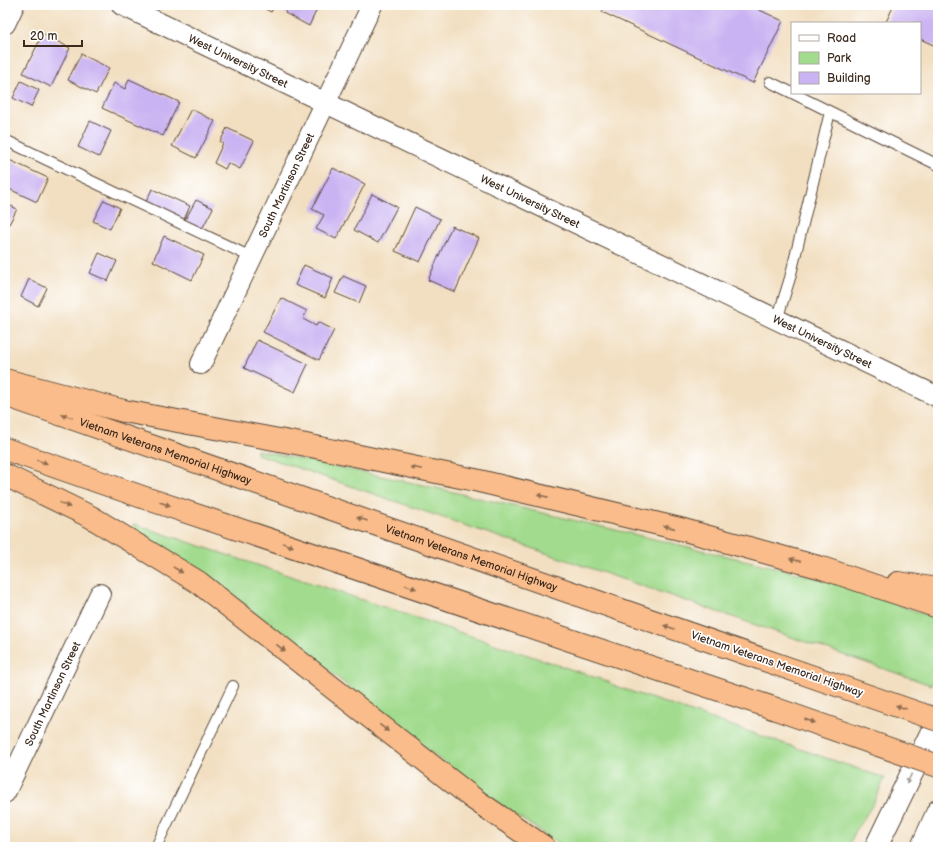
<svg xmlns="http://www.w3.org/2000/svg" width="943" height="852" viewBox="0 0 943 852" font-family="'Balsamiq Sans',sans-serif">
	<rect width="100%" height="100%" fill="#fff"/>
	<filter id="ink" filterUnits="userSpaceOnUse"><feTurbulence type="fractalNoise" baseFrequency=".025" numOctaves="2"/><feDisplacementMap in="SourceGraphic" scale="8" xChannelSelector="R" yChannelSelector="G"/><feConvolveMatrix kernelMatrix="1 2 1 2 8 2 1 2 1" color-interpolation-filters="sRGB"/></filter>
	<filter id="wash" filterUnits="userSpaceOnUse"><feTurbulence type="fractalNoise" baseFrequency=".012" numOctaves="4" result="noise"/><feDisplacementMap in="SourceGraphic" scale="16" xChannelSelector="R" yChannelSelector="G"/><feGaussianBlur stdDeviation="0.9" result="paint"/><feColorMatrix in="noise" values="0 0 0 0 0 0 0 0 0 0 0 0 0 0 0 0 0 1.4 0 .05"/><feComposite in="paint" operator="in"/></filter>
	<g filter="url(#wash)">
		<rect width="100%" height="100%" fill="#f2dfc1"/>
		<g fill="#a2db8e" stroke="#6e8256">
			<path d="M257,450L423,485L778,568L837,583L938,619V671L931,685L257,454Z"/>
			<path d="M134,524L609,682L612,685L885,778L873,804L856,830L848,847H565C461,783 368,700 271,625C227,591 179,559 132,529Z"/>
		</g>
		<g id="blocks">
			<g fill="#cab3f2">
				<path d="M258,5H275L271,12Z"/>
				<path d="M289,5H319L309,26L285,13Z"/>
				<path d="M606,5H749L783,21L753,83L602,12Z"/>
				<path d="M894,5H938V47L920,39V23H888L886,22Z"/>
				<path d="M43,34L70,48L51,87L23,73Z"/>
				<path d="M81,54L109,68L96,94L68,80Z"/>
				<path d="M129,79L179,102L163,136L102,108L114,83L125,89Z"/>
				<path d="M21,81L39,90L31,107L13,98Z"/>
				<path d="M191,109L215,121L196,158L172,146Z"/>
				<path d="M90,121L111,131L99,157L78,147Z"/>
				<path d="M227,128L254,141L240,169L228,163L225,169L214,163L223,143L220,142Z"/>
				<path d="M5,158L48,178L37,202L5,187Z"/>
				<path d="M333,168L365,184L336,239L316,229L324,215L312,209Z"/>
				<path d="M152,189L190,206L183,222L145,204Z"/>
				<path d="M372,194L397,207L378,243L354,230Z"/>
				<path d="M104,200L120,208L110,229L93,221Z"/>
				<path d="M196,200L213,208L201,231L184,222Z"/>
				<path d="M5,203L17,209L5,232Z"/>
				<path d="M415,207L440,219L420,262L395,251Z"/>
				<path d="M452,226L479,238L455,292L428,280Z"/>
				<path d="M164,236L204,255L192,280L153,261Z"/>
				<path d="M99,253L117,261L108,281L90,273Z"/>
				<path d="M304,265L333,278L325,298L295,285Z"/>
				<path d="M343,276L366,286L359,303L335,293Z"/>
				<path d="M29,279L47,288L38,306L21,297Z"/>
				<path d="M281,298L307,311L303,319L316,326L318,322L334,330L319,360L263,332Z"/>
				<path d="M257,340L308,364L295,392L244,368Z"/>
			</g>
		</g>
	</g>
	<g filter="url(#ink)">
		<use href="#blocks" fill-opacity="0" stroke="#564536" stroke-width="1"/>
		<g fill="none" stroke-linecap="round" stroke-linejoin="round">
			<defs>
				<g id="service">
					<path d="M770,82L938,165"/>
					<path d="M5,140L251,257"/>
					<path d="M777,320L790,278L830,112"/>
					<path d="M156,847L233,686"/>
				</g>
				<g id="minor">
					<path id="s1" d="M122,5L938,397"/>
					<path d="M5,24L14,5"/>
					<path id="s2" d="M201,364L372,5"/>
					<path id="s3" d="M5,793L100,594"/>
				</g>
				<g id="tertiary">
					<path d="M876,847L938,719"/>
					<path d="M922,847L938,811"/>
				</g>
				<g id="motorway">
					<path d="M5,380L124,411L306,445L475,480L684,530L822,568L938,607"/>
					<path id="s4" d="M5,395L799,672"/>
					<path d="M5,449L145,498L773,708"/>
					<path d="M5,475L91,517L198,582L474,799L544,847"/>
					<path d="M898,583L938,589"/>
				</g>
			</defs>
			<use href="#service" stroke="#564536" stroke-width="12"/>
			<use href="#minor" stroke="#564536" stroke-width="22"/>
			<use href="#tertiary" stroke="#564536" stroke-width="24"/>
			<use href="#motorway" stroke="#564536" stroke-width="24"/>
			<use href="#service" stroke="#fff" stroke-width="10"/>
			<use href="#minor" stroke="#fff" stroke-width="20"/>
			<use href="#tertiary" stroke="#fff" stroke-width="22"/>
			<use href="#motorway" stroke="#f9bc8a" stroke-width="22"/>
			<defs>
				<g id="motorway-bridge">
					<path d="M799,672L938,720"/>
					<path d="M773,708L938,766"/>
				</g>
			</defs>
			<use href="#motorway-bridge" stroke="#564536" stroke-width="24" stroke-linecap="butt"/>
			<use href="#motorway-bridge" stroke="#f9bc8a" stroke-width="22"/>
		</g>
		<defs><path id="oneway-solid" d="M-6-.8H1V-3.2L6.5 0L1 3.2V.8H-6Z"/></defs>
		<g fill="#906c4f">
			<use href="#oneway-solid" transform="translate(67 416) rotate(-161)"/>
			<use href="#oneway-solid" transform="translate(42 462) rotate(19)"/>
			<use href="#oneway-solid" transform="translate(416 468) rotate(-168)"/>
			<use href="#oneway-solid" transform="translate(543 496) rotate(-167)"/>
			<use href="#oneway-solid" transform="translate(165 504) rotate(19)"/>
			<use href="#oneway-solid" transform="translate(65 505) rotate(26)"/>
			<use href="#oneway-solid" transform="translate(362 519) rotate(-161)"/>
			<use href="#oneway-solid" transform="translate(669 527) rotate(-167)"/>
			<use href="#oneway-solid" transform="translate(288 545) rotate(19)"/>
			<use href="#oneway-solid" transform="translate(795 560) rotate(-165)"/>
			<use href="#oneway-solid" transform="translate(178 570) rotate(31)"/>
			<use href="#oneway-solid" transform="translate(411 587) rotate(19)"/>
			<use href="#oneway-solid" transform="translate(669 627) rotate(-161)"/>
			<use href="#oneway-solid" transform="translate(281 648) rotate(38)"/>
			<use href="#oneway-solid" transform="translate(901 707) rotate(-161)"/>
			<use href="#oneway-solid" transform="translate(810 721) rotate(19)"/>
			<use href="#oneway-solid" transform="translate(384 728) rotate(38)"/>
		</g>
		<use fill="#a79f9a" href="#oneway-solid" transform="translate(909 779) rotate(116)"/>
	</g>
	<g text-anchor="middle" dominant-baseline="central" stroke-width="3.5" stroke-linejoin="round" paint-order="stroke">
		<g font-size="11" fill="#3b2a1e" stroke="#fff">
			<text stroke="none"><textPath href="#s1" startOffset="129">West University Street</textPath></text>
			<text stroke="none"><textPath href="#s2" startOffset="198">South Martinson Street</textPath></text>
			<text stroke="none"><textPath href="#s1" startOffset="453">West University Street</textPath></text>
			<text stroke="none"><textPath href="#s1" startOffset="777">West University Street</textPath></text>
			<text stroke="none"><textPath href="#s4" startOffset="170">Vietnam Veterans Memorial Highway</textPath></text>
			<text stroke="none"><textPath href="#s4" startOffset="494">Vietnam Veterans Memorial Highway</textPath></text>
			<text transform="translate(777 664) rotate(19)">Vietnam Veterans Memorial Highway</text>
			<text stroke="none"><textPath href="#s3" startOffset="110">South Martinson Street</textPath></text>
		</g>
	</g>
	<rect width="943" height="852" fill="none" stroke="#fff" stroke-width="20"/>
	<rect x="791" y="22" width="130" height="72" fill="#ffffff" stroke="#b1aaa5"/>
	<rect x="799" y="35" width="20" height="6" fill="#ffffff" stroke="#b1aaa5"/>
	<text x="827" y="42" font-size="12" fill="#3b2a1e">Road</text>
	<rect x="799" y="52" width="20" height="12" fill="#a2db8e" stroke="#b1aaa5"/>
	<text x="827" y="62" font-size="12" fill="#3b2a1e">Park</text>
	<rect x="799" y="72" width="20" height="12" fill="#cab3f2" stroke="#b1aaa5"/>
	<text x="827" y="82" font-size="12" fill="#3b2a1e">Building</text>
	<path d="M24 40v6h58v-6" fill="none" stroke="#3b2a1e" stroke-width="2"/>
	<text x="30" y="40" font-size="12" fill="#3b2a1e" stroke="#ffffff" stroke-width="3" paint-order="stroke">20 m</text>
</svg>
